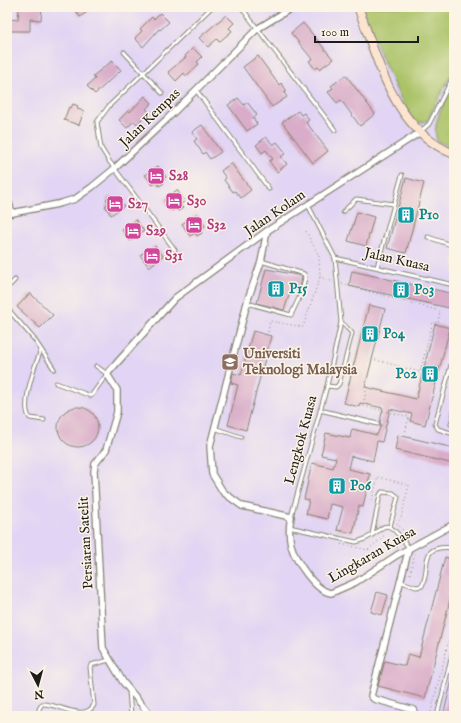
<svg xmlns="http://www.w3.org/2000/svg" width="461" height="723" viewBox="0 0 461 723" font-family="'IM FELL English',serif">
	<rect width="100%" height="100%" fill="#fcf5e5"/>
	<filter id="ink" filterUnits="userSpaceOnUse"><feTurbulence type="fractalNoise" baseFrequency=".025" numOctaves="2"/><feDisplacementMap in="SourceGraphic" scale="8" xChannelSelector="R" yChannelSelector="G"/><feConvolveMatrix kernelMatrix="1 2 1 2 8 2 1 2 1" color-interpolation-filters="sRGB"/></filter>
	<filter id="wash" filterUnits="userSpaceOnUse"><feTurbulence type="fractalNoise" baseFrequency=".012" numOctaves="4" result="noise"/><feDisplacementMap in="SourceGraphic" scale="16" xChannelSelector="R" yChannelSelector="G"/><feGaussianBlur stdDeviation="0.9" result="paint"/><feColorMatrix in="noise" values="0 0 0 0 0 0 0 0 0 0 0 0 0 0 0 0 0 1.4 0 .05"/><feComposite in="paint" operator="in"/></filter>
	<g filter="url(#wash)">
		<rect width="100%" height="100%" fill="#eee7c8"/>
		<rect fill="#e1d4f4" x="7" y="7" width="447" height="709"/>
		<g fill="#abc368" stroke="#647042">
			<path d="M362,7H454V69L427,121C423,122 419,124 415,121C404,115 368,25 362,7Z"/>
			<path d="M454,86V148L437,141C431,121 445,103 454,86Z"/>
		</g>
		<g id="blocks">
			<g fill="#d9adc9">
				<path d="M19,7H42L41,20L30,19V31H7V19L18,20Z"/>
				<path d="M73,7H94L80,17Z"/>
				<path d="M160,13L169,22L160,30L159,29L143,47L135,38L142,31L140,29L152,17L154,19Z"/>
				<path d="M226,15L234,23L229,28L232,31L219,42L217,39L208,47L199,38Z"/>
				<path d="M303,23L333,59L320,69L318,67L315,69L309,61L312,59L291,33Z"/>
				<path d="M193,48L202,57L197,62L199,64L186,76L184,73L176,81L168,72L186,57L185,56Z"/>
				<path d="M258,56L279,85L281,83L287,91L284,93L287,97L272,107L243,67Z"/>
				<path d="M112,61L121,70L95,94L87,86L95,79L93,76Z"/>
				<path d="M346,75L375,114L360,126L341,100L337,103L328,92L333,88L331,86Z"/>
				<path d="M145,96L152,103L146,109L149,112L137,124L134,121L127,128L119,120L129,110L130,112Z"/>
				<path d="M238,98L244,105L247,102L257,115L253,118L257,124L247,131L228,105Z"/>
				<path d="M73,104L78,106L77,109L84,111L79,125L64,120L69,107L71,108Z"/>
				<path d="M298,111L301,115L304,113L309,120L306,122L328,151L313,163L282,122Z"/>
				<path d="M202,125L221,152L210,159L205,152L203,154L194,141L197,139L192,132Z"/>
				<path d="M266,137L273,145L277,142L286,153L281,157L287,164L277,172L269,161L273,159L266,150L262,153L256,145Z"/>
				<path d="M231,163L251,190L241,198L235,191L233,192L224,180L226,178L221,171Z"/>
				<path d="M158,166L166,177L162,180L164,183L159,186L157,182L153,185L145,175Z"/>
				<path d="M406,178L424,183L406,253L387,248Z"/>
				<path d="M177,190L185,201L180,205L183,208L178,211L176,208L172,211L164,200Z"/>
				<path d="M111,196L114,200L118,197L124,206L111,215L105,206L109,203L106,199Z"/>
				<path d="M357,212L374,217L366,246L348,241Z"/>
				<path d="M197,214L205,226L200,230L202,233L197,236L195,233L190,236L182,224Z"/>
				<path d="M136,220L144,231L130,241L122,230Z"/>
				<path d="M155,246L163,256L149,267L140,255Z"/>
				<path d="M266,269L302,276L300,291L292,287L284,310L257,303Z"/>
				<path d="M352,271L454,294V309L349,286Z"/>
				<path d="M30,293L53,315L40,328L17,307Z"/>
				<path d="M369,305L385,309L365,387L416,399L435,324L450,328L425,425L410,421L412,414L390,409L382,442L377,441L373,461L351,456L348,469L370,474L363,507L359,506L353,533L337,530L343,507L330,504L327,519L306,514L309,500L304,499L312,463L333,468L336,458L321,455L326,433L350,438L352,429L377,435L381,425L380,422L383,408L360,403L359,407L344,403Z"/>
				<path d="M253,331L271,336L246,430L228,425L238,385L231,383L233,373L241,375Z"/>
				<circle cx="78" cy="427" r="20"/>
				<path d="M398,435L454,448V464L395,450Z"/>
				<path d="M445,557L454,560V584L425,698L378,686L385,661L405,666L408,654L419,657Z"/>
				<path d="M377,592L388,595L382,615L371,612Z"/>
				<path d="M452,680H454V716H443Z"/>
			</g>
		</g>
	</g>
	<g filter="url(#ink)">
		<use href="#blocks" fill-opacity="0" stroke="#858272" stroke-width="1"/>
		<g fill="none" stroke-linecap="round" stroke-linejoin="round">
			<defs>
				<g id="lane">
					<path d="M241,7L335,130"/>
					<path d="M124,52L162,93"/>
					<path d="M196,90L269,189"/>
					<path d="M421,131L429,124L454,75"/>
					<path d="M343,212L356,199L394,204"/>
					<path d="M428,237L454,246"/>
					<path d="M175,250L109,161L101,148L97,122L109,106L212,7"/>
					<path d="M335,258L454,285"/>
					<path d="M261,261L304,274L305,277L303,287"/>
					<path d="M377,267L402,175"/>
					<path d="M7,288L15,280"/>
					<path d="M247,303L291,315L300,296"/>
					<path d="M7,308L34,339L54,369"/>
					<path d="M41,350C35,364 20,407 30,418L44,420"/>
					<path d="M453,358L435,424L438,429L454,434"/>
					<path d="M453,358L454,351"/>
					<path d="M56,383L91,396L107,374L96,366"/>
					<path d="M327,386L336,387L339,384L352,333L341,322"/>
					<path d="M320,410L378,424"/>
					<path d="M451,424L454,412"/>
					<path d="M214,428L241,437"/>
					<path d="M291,517L327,386L341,322L335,258L308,205"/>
					<path d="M289,527L356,542C388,535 379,507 409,548"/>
					<path d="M372,534L380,495L382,492L393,493L398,497L390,526"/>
					<path d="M399,581L416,587L422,586C432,566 416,544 454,548"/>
					<path d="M129,691L131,716"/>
					<path d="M39,716V709L42,704C55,702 84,723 94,705L90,667L91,665L109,660"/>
					<path d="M437,716L454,647"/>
				</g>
				<g id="street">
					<path d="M7,197L12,213"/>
					<path d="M7,214L58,204L75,199L92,187L114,169L166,120L257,29L293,7"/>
					<path d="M267,231L261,262L248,299L210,446L212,474L223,492L242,506L291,517C289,526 289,536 291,545C295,560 315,591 331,593L356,582L397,555L454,524"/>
					<path d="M409,548L371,696L374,699L414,710"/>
					<path d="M151,716L123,682L103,648L94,471L95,464L106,450L117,412V390L107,374L175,298L267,231L419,133"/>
				</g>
				<path id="secondary" d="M358,7C379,62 394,130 454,154"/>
			</defs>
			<use href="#lane" stroke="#858272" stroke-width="5"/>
			<use href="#street" stroke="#858272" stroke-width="8"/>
			<use href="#secondary" stroke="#858272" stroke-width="10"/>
			<g stroke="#858272" stroke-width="1" stroke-dasharray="1 3" stroke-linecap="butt">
				<path d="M306,231L319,256L320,277L331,281"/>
				<path d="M342,284L440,311L438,323L433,322L420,372L372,359"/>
				<path d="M268,332L270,321L303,327L320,277"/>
				<path d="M366,391L363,406L409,417L405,433"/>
				<path d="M372,500L378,477L409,485L401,518L397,523L405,533L414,538"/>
				<path d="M341,544L368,550L388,532"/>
				<path d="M397,548V541"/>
				<path d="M410,574L415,552"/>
				<path d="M430,716L454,619"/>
			</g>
			<use href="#lane" stroke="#fff" stroke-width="3"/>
			<use href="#street" stroke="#fff" stroke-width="5.5"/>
			<use href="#secondary" stroke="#fde4d0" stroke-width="8"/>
		</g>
	</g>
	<defs>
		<symbol id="hotel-square" viewBox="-11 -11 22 22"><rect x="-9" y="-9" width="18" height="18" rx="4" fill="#d1479c" stroke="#fcf5e5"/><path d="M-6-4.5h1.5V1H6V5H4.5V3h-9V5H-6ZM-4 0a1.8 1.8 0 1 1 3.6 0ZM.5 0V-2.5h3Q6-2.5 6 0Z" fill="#fff"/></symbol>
		<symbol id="building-square" viewBox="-11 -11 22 22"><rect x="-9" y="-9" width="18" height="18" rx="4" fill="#0f9aa8" stroke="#fcf5e5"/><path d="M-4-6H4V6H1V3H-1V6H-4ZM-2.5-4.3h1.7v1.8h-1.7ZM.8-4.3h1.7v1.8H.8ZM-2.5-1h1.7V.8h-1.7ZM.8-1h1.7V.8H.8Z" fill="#fff"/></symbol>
		<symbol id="university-square" viewBox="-11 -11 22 22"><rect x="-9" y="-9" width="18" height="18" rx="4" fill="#8d6e63" stroke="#fcf5e5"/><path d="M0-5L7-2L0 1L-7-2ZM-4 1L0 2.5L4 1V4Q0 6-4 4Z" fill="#fff"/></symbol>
	</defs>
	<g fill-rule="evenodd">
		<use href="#hotel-square" x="146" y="166" width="20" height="20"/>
		<use href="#hotel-square" x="164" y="191" width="20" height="20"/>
		<use href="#hotel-square" x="105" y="194" width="20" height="20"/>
		<use href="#building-square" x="396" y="205" width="20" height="20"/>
		<use href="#hotel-square" x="184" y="215" width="20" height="20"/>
		<use href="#hotel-square" x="123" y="221" width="20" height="20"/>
		<use href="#hotel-square" x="142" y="246" width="20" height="20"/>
		<use href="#building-square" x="266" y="279" width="20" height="20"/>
		<use href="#building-square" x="391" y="280" width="20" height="20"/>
		<use href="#building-square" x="360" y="324" width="20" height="20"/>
		<use href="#university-square" x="220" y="352" width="20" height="20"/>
		<use href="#building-square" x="420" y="364" width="20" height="20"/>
		<use href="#building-square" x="327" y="476" width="20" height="20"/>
	</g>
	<g text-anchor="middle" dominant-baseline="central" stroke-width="3" stroke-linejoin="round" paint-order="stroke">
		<g font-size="14" fill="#1c1c1c" stroke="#fcf5e5">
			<text transform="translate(150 118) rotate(-44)">Jalan Kempas</text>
			<text transform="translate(275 213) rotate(-34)">Jalan Kolam</text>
			<text transform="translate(397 260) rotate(13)">Jalan Kuasa</text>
			<text transform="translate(301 440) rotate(-75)">Lengkok Kuasa</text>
			<text transform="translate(86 543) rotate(-93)">Persiaran Satelit</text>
			<text transform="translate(372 555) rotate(-30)">Lingkaran Kuasa</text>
		</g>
		<g font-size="14" font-weight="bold" fill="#b23c85" stroke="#fcf5e5" text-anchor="start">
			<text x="169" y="176">S28</text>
			<text x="187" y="201">S30</text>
			<text x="128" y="204">S27</text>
			<text x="207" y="225">S32</text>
			<text x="146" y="231">S29</text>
			<text x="165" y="256">S31</text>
		</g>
		<g font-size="14" font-weight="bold" fill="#0d838f" stroke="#fcf5e5" text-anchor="start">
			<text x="419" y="215">P10</text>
			<text x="289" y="289">P15</text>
			<text x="414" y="290">P03</text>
			<text x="383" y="334">P04</text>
			<text x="417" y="374" text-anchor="end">P02</text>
			<text x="350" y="486">P06</text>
		</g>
		<g font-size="14" font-weight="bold" fill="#785e54" stroke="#fcf5e5" text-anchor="start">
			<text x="243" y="354">Universiti<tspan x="243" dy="16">Teknologi Malaysia</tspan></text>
		</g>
	</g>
	<rect width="461" height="723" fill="none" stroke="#fcf5e5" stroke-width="24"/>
	<g transform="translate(38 685) rotate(174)" stroke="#fcf5e5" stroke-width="3" paint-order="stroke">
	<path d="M0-3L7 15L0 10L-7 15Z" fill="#1c1c1c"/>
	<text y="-6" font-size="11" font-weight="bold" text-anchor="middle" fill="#1c1c1c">N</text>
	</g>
	<path d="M315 36v6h103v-6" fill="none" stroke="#1c1c1c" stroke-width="2"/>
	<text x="321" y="36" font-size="12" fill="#1c1c1c" stroke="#fcf5e5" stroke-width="3" paint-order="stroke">100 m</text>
</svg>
